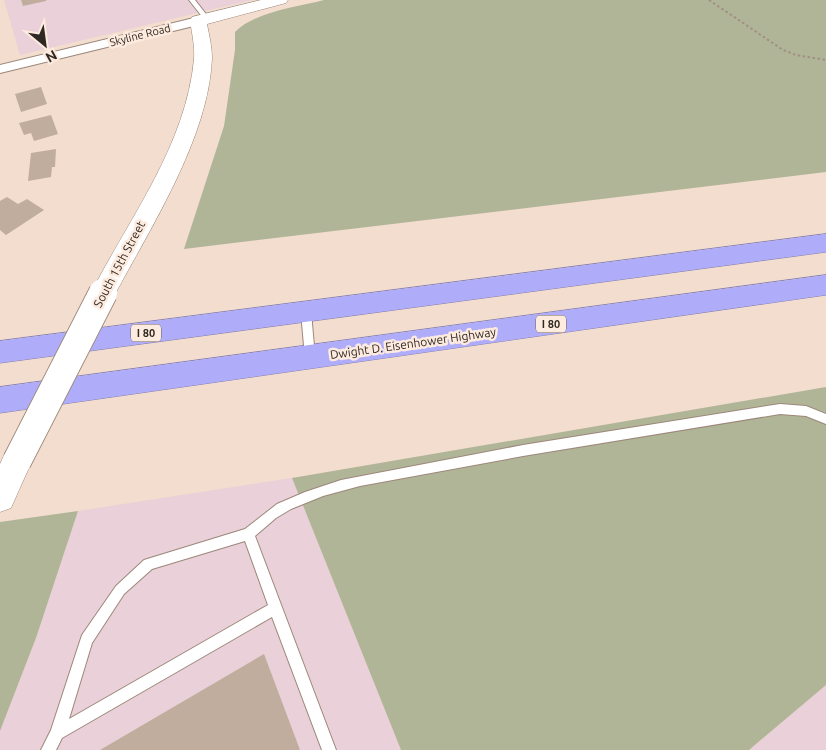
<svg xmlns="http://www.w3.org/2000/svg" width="826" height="750" viewBox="0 0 826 750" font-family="Ubuntu,sans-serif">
	<rect width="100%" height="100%" fill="#f3ddce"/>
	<g fill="#e9d0d9">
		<path d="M4,0H252L20,55Z"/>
		<path d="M292,478L401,750H0V731L36,638L78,511Z"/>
		<path d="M826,685V750H749Z"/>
	</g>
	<g fill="#b1b598">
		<path d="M324,0H826V172L184,249L224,126L235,50V32C254,12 297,7 324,0Z"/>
		<path d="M826,387V685L749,750H401L292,478Z"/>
		<path d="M78,511L36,638L0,731V522Z"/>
	</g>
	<g fill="#c1ad9d">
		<path d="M21,0H46V1L23,6Z"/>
		<path d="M41,87L47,104L21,112L15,94Z"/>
		<path d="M51,115L58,134L34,141L31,133L24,135L19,123Z"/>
		<path d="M56,149L55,167H52L51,177L28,181L31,153Z"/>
		<path d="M7,197L18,204L27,199L44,210L6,235L0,230V201Z"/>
		<path d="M264,654L300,750H100Z"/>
	</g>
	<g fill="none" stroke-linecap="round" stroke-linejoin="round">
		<defs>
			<g id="service">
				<path d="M189,0H195L209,18L208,19H204Z"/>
				<path d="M306,308L311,312L315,357L313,360H307L305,357L301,312Z"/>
				<path d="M780,404L806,406L826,414V424L806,416L780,414L523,456L360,486L323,496L291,509L276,518L255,536L336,750H322L272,617L62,738L56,750H41L51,730L82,635L116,586L144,560L245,529L277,504L305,492L341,480L523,445ZM245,541L268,605L69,719L92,643L124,594L152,569Z"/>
			</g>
			<path id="minor" d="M198,17L204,21L202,24L0,73V65Z"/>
			<g id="secondary">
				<path d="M261,0H288L286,3L207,24C209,35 212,46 212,58C209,137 151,227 114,296L105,299L96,296L93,289C131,216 186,144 194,59C195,47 192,33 190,21L192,17Z"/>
				<path d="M17,447L28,451L32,461L11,508L0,512V464L6,451Z"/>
			</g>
			<g id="motorway">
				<path d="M826,234V252L0,363V341Z"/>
				<path d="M826,275V295L0,413V387Z"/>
			</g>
		</defs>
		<use href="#service" stroke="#9c877a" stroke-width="2"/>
		<use href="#minor" stroke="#9c877a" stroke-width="2"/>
		<use href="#secondary" stroke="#9c877a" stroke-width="1"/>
		<use href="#motorway" stroke="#837eae" stroke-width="1"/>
		<path stroke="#a09084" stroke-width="2" stroke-dasharray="2.5 2.5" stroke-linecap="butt" d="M709,0L783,50L796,55L826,60"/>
		<use href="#service" fill="#fff" fill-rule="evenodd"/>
		<use href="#minor" fill="#fff" fill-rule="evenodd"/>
		<use href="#secondary" fill="#fff" fill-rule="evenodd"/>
		<use href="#motorway" fill="#afadf9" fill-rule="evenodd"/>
		<defs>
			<path id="secondary-bridge-far1" d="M103,294L105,289"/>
			<path id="secondary-bridge" d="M17,461L103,293"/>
		</defs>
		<use href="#secondary-bridge-far1" stroke="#9c877a" stroke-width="24" stroke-linecap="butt"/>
		<use href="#secondary-bridge" stroke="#9c877a" stroke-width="30" stroke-linecap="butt"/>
		<use href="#secondary-bridge-far1" stroke="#fff" stroke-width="22"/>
		<use href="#secondary-bridge" stroke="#fff" stroke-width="28"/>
	</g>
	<g text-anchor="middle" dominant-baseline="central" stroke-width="5" stroke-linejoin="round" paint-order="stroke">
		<g font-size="11" fill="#302822" stroke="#fdebdf">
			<text transform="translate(140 35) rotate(-14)">Skyline Road</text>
		</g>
		<g fill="#fdebdf" stroke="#6e625b" stroke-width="1">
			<rect x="536" y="315.5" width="30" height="17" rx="4"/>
			<rect x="131" y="324.5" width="30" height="17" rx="4"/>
		</g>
		<g font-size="11" font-weight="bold" fill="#302822">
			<text x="551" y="324">I 80</text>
			<text x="146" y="333">I 80</text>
		</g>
		<g font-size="12" fill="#302822" stroke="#fdebdf">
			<text transform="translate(119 264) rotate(-62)">South 15th Street</text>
			<text transform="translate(413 343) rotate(-8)">Dwight D. Eisenhower Highway</text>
		</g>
	</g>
	<g transform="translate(45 45) rotate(151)" stroke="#fdebdf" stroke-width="4" paint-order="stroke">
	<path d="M0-4L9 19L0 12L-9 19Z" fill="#302822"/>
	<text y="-8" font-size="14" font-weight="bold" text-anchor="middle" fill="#302822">N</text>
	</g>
</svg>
